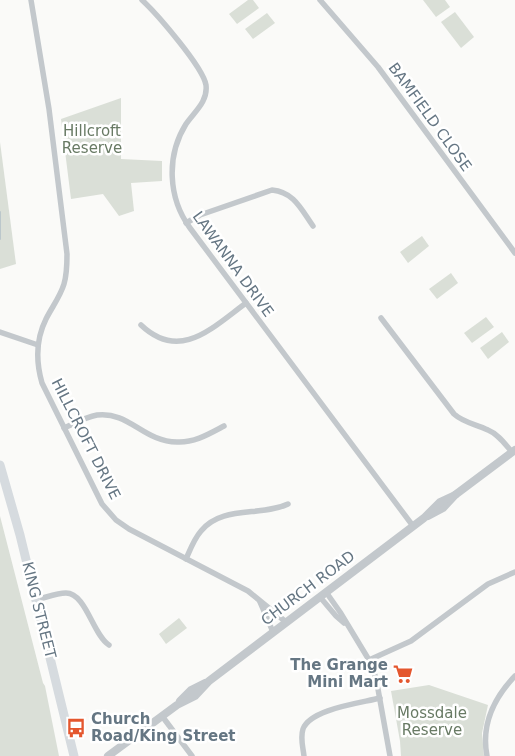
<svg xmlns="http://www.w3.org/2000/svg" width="515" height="756" viewBox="0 0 515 756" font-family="'DejaVu Sans',sans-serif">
	<rect width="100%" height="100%" fill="#fafaf8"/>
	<g fill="#dadfd7">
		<path d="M248,0H253L259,8L237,24L229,14Z"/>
		<path d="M423,0H445L450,7L436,17Z"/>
		<path d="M455,12L474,37L461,48L441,22Z"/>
		<path d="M267,13L275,23L253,39L245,29Z"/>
		<path d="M121,98V159L162,161V181L131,183L134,211L119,216L103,194L71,199L61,119Z"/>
		<path d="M0,142L16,264L0,269Z"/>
		<path d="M422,236L429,246L408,263L400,252Z"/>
		<path d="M451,273L458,283L437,299L429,289Z"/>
		<path d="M486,317L494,327L472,343L464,333Z"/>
		<path d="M502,332L509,342L488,359L480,348Z"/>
		<path d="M0,516L43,683L45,686L59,756H0Z"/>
		<path d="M179,618L187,628L166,644L159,634Z"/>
		<path d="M429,685L488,705L482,733L484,756H401L400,741L391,691Z"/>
	</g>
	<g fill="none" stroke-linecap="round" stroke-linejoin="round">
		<path stroke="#bbc7cb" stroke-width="2" d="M0,212V239"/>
		<g stroke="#c3c8cc" stroke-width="5.5">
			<path d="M31,0L49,109L67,254C67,264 67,274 64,284C60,297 52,307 46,319C36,339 36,362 42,383L102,504L116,520L129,529L248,591L286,622"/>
			<path d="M142,0C157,14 203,67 206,85C208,102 194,112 186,124C166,156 168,198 190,228L413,526"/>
			<path d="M320,0L378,67L515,253"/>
			<path d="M186,223L200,215L272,190C294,192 301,209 313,226"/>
			<path d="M381,318L454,414C464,423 476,424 488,430C498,434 505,444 512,452"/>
			<path d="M141,325C180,362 212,328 246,303"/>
			<path d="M0,332L38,345"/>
			<path d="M64,428C75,423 86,417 97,415C129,411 144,442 177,442C194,443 209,434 224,426"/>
			<path d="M186,559C190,550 194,539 201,531C222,505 260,517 288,504"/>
			<path d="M326,592L340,612L369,660L376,678L390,756"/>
			<path d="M320,597L336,616L344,623"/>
			<path d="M35,600C45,598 56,593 66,593C86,593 93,635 109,645"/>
			<path d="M260,602L273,632"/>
			<path d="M369,660L411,641L488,584L515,572"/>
			<path d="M162,716L192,756"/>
			<path d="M304,756C303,747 300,738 303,729C310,709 361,703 380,698"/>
			<path d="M487,756C481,725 494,698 515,676"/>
		</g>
		<g stroke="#c3c8cc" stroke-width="8">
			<path d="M428,516L443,508L455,495L515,450"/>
			<path d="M180,701L191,690L205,683"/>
			<path d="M108,756L177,705L195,696L209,681L424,518L440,502L455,495"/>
		</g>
		<path stroke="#d6dbdf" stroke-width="9" d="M0,465L20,535L74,756"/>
	</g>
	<defs>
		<symbol id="supermarket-bare" viewBox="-9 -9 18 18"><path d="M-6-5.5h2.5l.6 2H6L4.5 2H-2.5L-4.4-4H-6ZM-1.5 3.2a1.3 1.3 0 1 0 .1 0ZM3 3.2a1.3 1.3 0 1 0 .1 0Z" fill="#e4572e" stroke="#fff" stroke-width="2.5" paint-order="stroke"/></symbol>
		<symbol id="bus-bare" viewBox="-9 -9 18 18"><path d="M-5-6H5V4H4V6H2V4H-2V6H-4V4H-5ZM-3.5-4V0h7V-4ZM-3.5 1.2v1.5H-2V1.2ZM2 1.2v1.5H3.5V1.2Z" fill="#e4572e" stroke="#fff" stroke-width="2.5" paint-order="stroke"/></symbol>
	</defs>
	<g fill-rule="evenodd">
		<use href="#supermarket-bare" x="389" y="660" width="28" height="28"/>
		<use href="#bus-bare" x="62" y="714" width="28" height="28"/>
	</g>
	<g text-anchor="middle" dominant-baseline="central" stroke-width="5" stroke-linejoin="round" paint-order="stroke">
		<g font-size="15" fill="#657683" stroke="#fff">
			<text transform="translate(430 117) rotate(54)">BAMFIELD CLOSE</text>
			<text transform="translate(233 264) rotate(54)">LAWANNA DRIVE</text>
			<text transform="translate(86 439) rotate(63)">HILLCROFT DRIVE</text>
			<text transform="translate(308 588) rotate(-37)">CHURCH ROAD</text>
			<text transform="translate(39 610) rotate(76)">KING STREET</text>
		</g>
		<g font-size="15" fill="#687a64" stroke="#fff">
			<text x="92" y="131">Hillcroft<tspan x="92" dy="17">Reserve</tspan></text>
			<text x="432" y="713">Mossdale<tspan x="432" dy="17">Reserve</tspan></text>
		</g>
		<g font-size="15" font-weight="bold" fill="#657683" stroke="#fff" text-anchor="end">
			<text x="388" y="665">The Grange<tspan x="388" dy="17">Mini Mart</tspan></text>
			<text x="91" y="719" text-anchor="start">Church<tspan x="91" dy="17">Road/King Street</tspan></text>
		</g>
	</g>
</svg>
